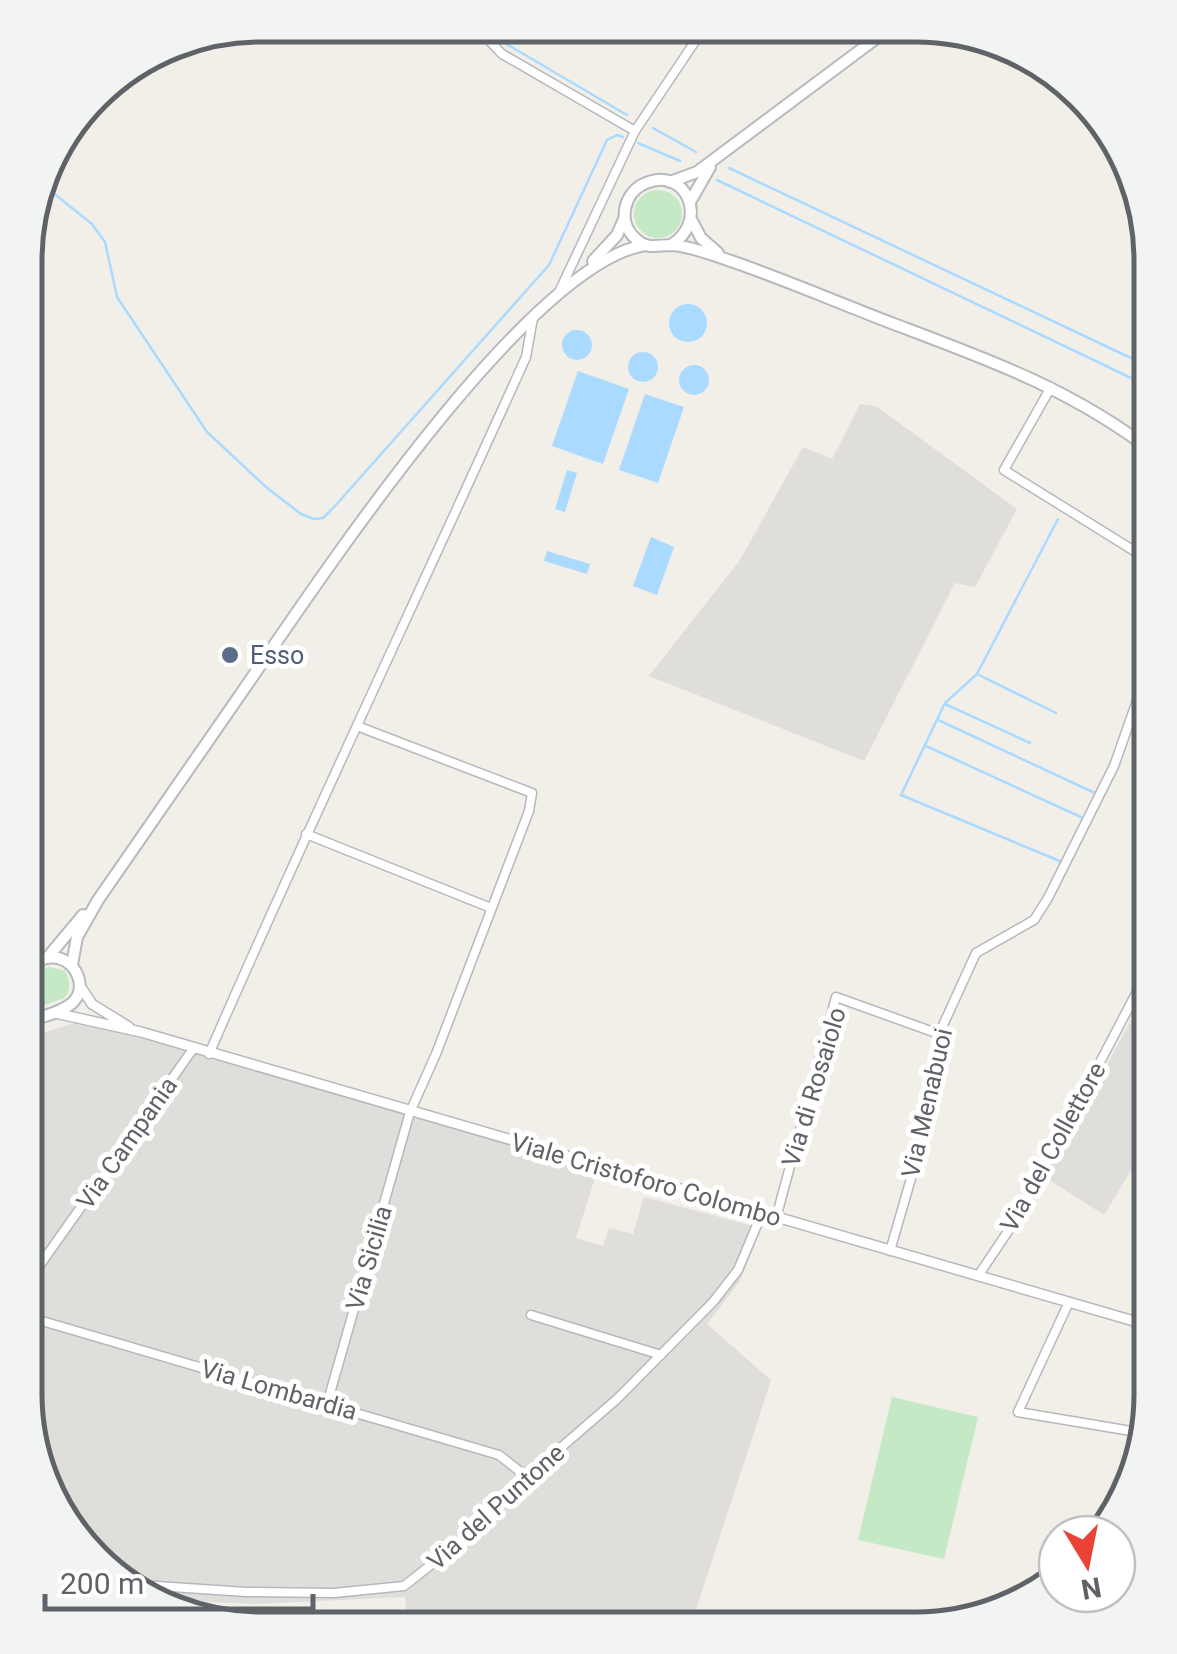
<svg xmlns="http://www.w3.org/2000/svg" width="1177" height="1654" viewBox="0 0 1177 1654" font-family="Roboto,sans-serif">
	<rect width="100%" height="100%" fill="#f1efe8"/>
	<g fill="#e0deda">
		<path d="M860,404L876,406L1017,509L975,587L955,583L864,761L649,676L740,560L803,447L832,459Z"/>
		<path d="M1152,981V1136L1104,1215L1046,1178Z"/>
		<path d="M81,1021L598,1168L576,1238L603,1246L609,1228L633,1234L644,1197L761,1228L740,1281L707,1324L771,1380L690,1628H408L405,1597L254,1604L166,1600L118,1581L49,1497L25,1394L26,1038Z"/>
	</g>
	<g fill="#c5e8c5">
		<circle cx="658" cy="214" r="24"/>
		<path d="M49,967L65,971C70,981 72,989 64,998L26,1012V975Z"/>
		<path d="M892,1397L978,1417L944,1559L858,1540Z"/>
	</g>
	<g fill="#aadaff">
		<circle cx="688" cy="323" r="19"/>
		<circle cx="577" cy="345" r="15"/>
		<circle cx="643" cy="367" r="15"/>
		<circle cx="694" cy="380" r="15"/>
		<path d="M578,371L629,389L603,464L552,446Z"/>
		<path d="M645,394L684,407L658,483L619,470Z"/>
		<path d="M567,470L577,473L565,512L555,509Z"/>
		<path d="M651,537L674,547L657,595L633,586Z"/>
		<path d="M547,551L590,564L587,574L544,561Z"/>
	</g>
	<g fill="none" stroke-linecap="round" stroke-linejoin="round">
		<g stroke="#aadaff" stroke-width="2.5">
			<path d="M494,33L498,39L627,115"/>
			<path d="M653,128L696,152"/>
			<path d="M638,143L680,161"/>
			<path d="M729,168L1152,368"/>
			<path d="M717,180L1152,388"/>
			<path d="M42,184L92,224L105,242L117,297L207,432L266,487L301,514L314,519L323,518L335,506L549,265L607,140L617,135L623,137"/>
			<path d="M1058,519L977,674L945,703L901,795L1062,862"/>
			<path d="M977,674L1056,713"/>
			<path d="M945,704L1030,743"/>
			<path d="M938,720L1095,793"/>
			<path d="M926,746L1083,818"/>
		</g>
		<defs>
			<g id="minor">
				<path d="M483,34L502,54L635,131"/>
				<path d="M559,292L635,131L702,31"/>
				<path d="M1051,387L1004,470L1152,562"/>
				<path d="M306,834L491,908"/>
				<path d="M209,1054C311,820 421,590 526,357L533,318"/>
				<path d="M776,1218L836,997L939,1034"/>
				<path d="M890,1251L932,1106L939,1034L976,953L1034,920L1048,898L1114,766L1152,658"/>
				<path d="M978,1276L1023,1209L1152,963"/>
				<path d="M25,1286L193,1049"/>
				<path d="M1069,1302L1018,1412L1143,1433"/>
				<path d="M531,1315L661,1355"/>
				<path d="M25,1316L499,1455L527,1477"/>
				<path d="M1136,1322L1152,1276"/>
				<path d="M327,1404L410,1112L436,1054L529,811L532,793L357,726"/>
				<path d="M127,1584L246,1592L334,1593L404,1586L465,1538L527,1477L617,1399L713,1302L738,1270L762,1213"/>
			</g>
			<g id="tertiary">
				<path d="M80,986L92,1004L129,1027"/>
				<path d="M55,1013L141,1032L1151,1326"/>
			</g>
			<g id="secondary">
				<path d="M670,182L697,172L890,28"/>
				<path d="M690,202L710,167"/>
				<path d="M692,221L701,238L718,253"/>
				<path d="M671,245C710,221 686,166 646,183C623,192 617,223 636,239C647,250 658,245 672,245C690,246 713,255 731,261C786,280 839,303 894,324C987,359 1071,389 1152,451"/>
				<path d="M593,261L617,235L624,219"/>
				<path d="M48,957L83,915"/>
				<path d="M72,965L77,937L98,900C145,832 193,763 240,695C312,591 525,265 645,245"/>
				<path d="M26,1022C40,1017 61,1013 72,1003C88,989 77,962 58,958C47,956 36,961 26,965"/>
			</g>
		</defs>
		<use href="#minor" stroke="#b5b8bc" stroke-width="11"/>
		<use href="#tertiary" stroke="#b5b8bc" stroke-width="12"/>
		<use href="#secondary" stroke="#b6babf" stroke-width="14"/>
		<use href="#minor" stroke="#fff" stroke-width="8"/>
		<use href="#tertiary" stroke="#fff" stroke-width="9"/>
		<use href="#secondary" stroke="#fff" stroke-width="10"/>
	</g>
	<circle fill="#5c6f8a" stroke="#fff" stroke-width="4" cx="230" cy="655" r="10"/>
	<g text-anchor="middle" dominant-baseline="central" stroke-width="10" stroke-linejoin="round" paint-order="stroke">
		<g font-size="25" fill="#4e5e75" stroke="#fff" text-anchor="start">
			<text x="250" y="655">Esso</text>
		</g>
		<g font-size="25" fill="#5f6368" stroke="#fff">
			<text transform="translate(814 1087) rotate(-73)">Via di Rosaiolo</text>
			<text transform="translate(927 1103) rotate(-77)">Via Menabuoi</text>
			<text transform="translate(127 1143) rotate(-55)">Via Campania</text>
			<text transform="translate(1053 1147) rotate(-61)">Via del Collettore</text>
			<text transform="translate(646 1180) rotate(16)">Viale Cristoforo Colombo</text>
			<text transform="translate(369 1258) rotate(-74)">Via Sicilia</text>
			<text transform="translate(279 1390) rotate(16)">Via Lombardia</text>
			<text transform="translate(496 1507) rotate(-42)">Via del Puntone</text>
		</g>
	</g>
	<path d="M0 0H1177V1654H0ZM260 42H916A218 218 0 0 1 1134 260V1394A218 218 0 0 1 916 1612H260A218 218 0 0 1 42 1394V260A218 218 0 0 1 260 42Z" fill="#f2f3f3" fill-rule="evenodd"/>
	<path fill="none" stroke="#5f6368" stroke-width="5" d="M260 42H916A218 218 0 0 1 1134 260V1394A218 218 0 0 1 916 1612H260A218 218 0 0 1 42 1394V260A218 218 0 0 1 260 42Z"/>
	<g transform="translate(1087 1564) rotate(170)"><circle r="48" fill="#ffffff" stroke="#bfc1c3" stroke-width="2.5"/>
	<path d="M0-8L18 38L0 25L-18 38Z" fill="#ea4335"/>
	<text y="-15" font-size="28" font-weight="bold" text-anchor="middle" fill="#5f6368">N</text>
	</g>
	<path d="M45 1594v15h268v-15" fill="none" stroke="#5f6368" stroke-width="5"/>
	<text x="60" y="1594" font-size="30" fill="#5f6368" stroke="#ffffff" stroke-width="8" paint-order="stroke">200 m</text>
</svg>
